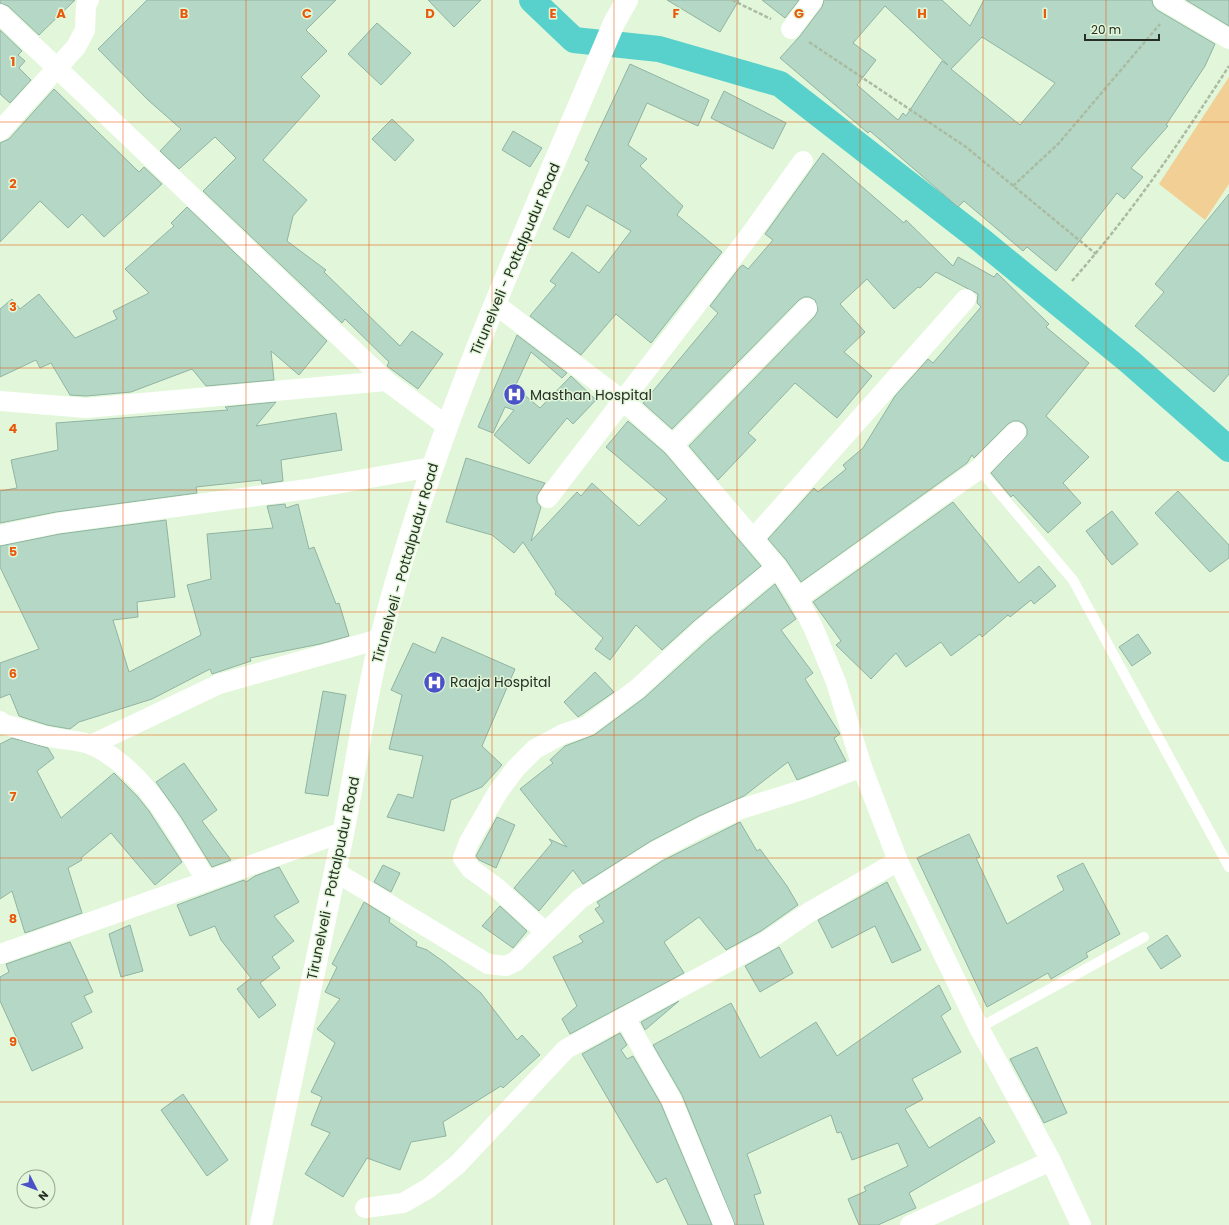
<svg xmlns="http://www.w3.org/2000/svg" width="1229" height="1225" viewBox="0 0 1229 1225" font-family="Poppins,sans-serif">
	<rect width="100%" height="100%" fill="#e2f7d9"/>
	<path fill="#f1cf95" d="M1229,77V184L1205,220L1159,184Z"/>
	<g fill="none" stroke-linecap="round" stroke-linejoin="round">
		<path stroke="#58d1cc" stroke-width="26" d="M532,0L574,40L659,49L780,84L982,241L1130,362L1229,449"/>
	</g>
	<g fill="#b5d8c6" stroke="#91b3a2" fill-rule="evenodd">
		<path d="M0,0H75L39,35L8,6L0,3Z"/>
		<path d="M147,0H336L306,30L327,51L301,77L320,96L263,160L307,200L293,216L287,241L326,270L324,272L400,346L412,331L443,354L418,389L387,366L389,362L345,319L342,323L203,191L236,158L215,137L179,169L160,151L181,129L148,100L98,49Z"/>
		<path d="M428,0H481L454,27Z"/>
		<path d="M667,0H739L720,32Z"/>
		<path d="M762,0H799L785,18Z"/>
		<path d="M824,0H942L970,26L984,0H1152L1153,5L1157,10L1215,44L1205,66L1166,125L1168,126L1131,168L1143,177L1124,199L1117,193L1056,271L1027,247L1023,251L964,201L958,207L870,131L868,133L780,58L800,36L822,7ZM885,6L948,65L942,61L906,116L903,113L898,120L857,85L876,60L853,43ZM982,37L1055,83L1020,125L951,69Z"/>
		<path d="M1186,0H1229V26Z"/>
		<path d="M377,23L411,53L381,85L348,54Z"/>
		<path d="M0,30L22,51L18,55L25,61L19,68L31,80L10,103L0,94Z"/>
		<path d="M630,64L709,100L698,126L647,103L628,145L647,159L640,166L683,206L677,215L722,252L651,343L616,314L581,355L530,316L556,285L550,281L572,252L599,273L631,231L587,205L569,238L553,229L589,162L585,160Z"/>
		<path d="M54,89L139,172L144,167L162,184L104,237L82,214L68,228L40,201L0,242V143L9,139Z"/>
		<path d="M724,91L786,123L773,149L711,118Z"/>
		<path d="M392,119L414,140L395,161L372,139Z"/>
		<path d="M513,131L542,148L530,167L502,150Z"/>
		<path d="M823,153L904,223L906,220L953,266L958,257L994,277L997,273L1049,324L1046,327L1089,363L1046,416L1089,457L1063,483L1081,503L1048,533L1013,495L1011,497L991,473L1027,435V429L1024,424L1019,421H1013L1008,424L974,458L972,455L967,463L801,582L786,560L768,539L814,488L818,492L846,469L843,465L863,448L895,396L928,359L933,363L981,307L977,303L978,294L936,272L920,288L918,287L894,309L867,279L840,304L865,332L844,352L872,376L837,418L795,383L748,433L756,440L718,480L689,446L815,316L818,310L815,300L809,297H804L799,300L672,429L643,403L718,313L710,306L740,267L743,265L748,269L773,240L765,234Z"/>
		<path d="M1229,194V374L1214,392L1135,326L1164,292L1155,284Z"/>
		<path d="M187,207L327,341L299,375L271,351L274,380L206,386L192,369L131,392L86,396L70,395L51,363L40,368L36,360L0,377V309L12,299L20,309L39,294L75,338L117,319L113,311L149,293L125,269L174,226L171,223Z"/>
		<path d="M517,335L567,373L562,378L531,352L515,387L540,408L571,376L596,400L573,424L567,418L529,464L494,435L514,410L505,407L493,433L478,427Z"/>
		<path d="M276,402L256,426L336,413L342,450L281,460L283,481L262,484L261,480L196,487L197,493L56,512L0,523V491L17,488L11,460L58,450L56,423L228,410L225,407Z"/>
		<path d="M628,421L665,453L761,566L694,621L662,650L636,625L610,660L595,649L603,638L555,594L556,592L523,542L514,553L492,535L446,522L466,458L545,483L537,496V502L541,507L531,541L577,492L581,496L592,483L639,526L667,499L606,447Z"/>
		<path d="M1178,491L1229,545V558L1210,572L1155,513Z"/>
		<path d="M953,502L1019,583L1039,566L1056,586L1034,604L1031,600L1010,617L1008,615L982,637L980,634L951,656L941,642L906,667L896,653L871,679L836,645L841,641L813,602Z"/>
		<path d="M285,504L286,508L298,504L309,549L314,547L336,604L339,603L349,636L320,644L250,658L251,661L212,674L210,669L152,699L79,722L70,729L47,725L19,716L10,694L0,698V663L39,649L0,567V546L60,534L166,520L175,597L137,602L138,617L113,620L129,672L201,635L187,585L211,579L207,534L273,528L267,506Z"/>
		<path d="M1112,511L1138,544L1112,565L1086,531Z"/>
		<path d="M775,584L796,619L781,630L813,673L805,679L840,734L834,738L846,761L797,780L788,762L744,796L699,816L651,841L583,884L573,870L539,911L514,888L552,843L549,839L567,847L520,789L553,763L550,760L565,746L594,735L644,698L709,639Z"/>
		<path d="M1138,634L1151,653L1132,666L1119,647Z"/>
		<path d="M442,637L515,669L482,746L502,765L482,787L451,800L444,831L387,817L398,794L413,798L423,756L389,749L402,695L391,690L413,643L435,653Z"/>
		<path d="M595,672L614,692L578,717L564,702Z"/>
		<path d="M323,691L346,695L328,796L305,793Z"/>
		<path d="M12,738L48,748L54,758L37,771L61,818L114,773L137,796L149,811L182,862L155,885L111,833L81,858L82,860L68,868L82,913L25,933L12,891L0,899V744Z"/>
		<path d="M184,763L217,810L202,821L231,860L212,867L181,817L156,782Z"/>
		<path d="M497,817L515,825L496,868L479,860L476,856Z"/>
		<path d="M740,822L757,851L760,849L787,886L798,905L761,931L726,950L699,917L664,942L684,973L570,1034L562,1019L577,1006L553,957L583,942L579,936L604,922L595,909L600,906L597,902L662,861Z"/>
		<path d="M969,834L980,857L976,858L1007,924L1064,890L1057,876L1083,863L1120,934L1086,953L1088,957L1051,979L1048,973L987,1007L917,858Z"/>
		<path d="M383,865L400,873L391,892L374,882Z"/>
		<path d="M279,867L299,902L274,916L294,941L272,957L280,968L260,983L276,1005L259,1018L237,989L251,978L221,940L215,926L190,936L177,905L244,880L246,882L255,876Z"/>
		<path d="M887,882L921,950L892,963L875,926L832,948L818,920Z"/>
		<path d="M364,902L390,918L389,922L417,942L416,946L427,950L444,962L481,993L517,1040L522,1035L540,1055L503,1088L501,1086L443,1122L446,1136L411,1142L400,1170L367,1158L343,1197L305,1174L330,1133L311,1125L322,1097L311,1092L335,1043L317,1029L340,999L325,992L337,967L332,964Z"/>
		<path d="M500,906L527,931L513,948L482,926Z"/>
		<path d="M130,925L143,971L121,977L109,934Z"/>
		<path d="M1167,935L1181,956L1161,969L1147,948Z"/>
		<path d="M70,942L93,992L84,996L92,1012L71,1023L83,1048L32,1071L0,1001V977L9,972L6,964Z"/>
		<path d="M779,947L793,973L760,992L745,966Z"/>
		<path d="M939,985L951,1009L941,1016L961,1052L912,1079L923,1099L905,1109L929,1148L980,1117L995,1142L909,1193L916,1208L878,1225H859L848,1199L866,1191L864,1187L908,1166L898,1143L852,1160L841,1132L837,1133L831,1115L747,1154L761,1193L754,1195L764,1225H735L682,1095L653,1045L731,1003L760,1058L816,1022L837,1056Z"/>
		<path d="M679,1001L645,1030L641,1022Z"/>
		<path d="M620,1033L627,1045L621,1050L627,1059L633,1056L661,1104L712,1225H688L666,1178L657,1183L582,1054Z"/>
		<path d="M1037,1047L1067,1113L1044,1123L1010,1059Z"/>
		<path d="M183,1094L228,1160L207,1176L161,1110Z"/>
	</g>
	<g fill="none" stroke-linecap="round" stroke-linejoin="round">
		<g stroke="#aabba2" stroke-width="2.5" stroke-dasharray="4 2" stroke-linecap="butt">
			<path d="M732,0L771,19"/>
			<path d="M809,42L966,147L1096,254"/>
			<path d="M1013,186L1059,143L1160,24"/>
			<path d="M1072,281C1132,213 1180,142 1229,66"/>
		</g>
		<g stroke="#fff" stroke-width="10">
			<path d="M979,469L1073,580L1229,867"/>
			<path d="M979,1028L1144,937"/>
		</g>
		<g stroke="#fff" stroke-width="20">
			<path d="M1163,0L1229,39"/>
			<path d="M0,14L386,381L447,426"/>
			<path d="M791,29L813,0"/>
			<path d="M0,131L76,47L85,30L86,5L89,0"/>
			<path d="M495,304L623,401L673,445L777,567L798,598L813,627L836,682L862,767L898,861L979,1028L1051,1161L1081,1225"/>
			<path d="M0,401L86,408L386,381"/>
			<path d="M673,445L807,308"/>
			<path d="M548,498L747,239L803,161"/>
			<path d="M0,535L58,523L308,489L432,467"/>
			<path d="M753,539L966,299"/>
			<path d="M798,598L979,469L1016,432"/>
			<path d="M0,721L3,724C19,728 34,734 50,737C63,740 80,740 92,745C147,771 176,832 207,881L343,832"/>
			<path d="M91,745L219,684L380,639"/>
			<path d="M334,871L488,964L506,966L516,961L580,899L656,851L704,826L741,809L808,788L862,767"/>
			<path d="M545,932L497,888L471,869L463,858L469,842L498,792L516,768L535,749L563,734L587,726L637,689L701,630L777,567"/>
			<path d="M0,954L207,881"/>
			<path d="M625,1018L671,1099L724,1225"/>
			<path d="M365,1208L403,1203L429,1188L458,1164L566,1049L767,941L808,913L898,861"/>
			<path d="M910,1225L1051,1161"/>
		</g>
		<path stroke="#fff" stroke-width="22" d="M261,1225C288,1093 317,961 344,829C356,766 365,699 381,637C435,424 529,225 614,23L627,0"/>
	</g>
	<path fill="none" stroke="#e8590c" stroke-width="1" stroke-opacity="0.55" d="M123,0V1225M246,0V1225M369,0V1225M492,0V1225M614,0V1225M737,0V1225M860,0V1225M983,0V1225M1106,0V1225M0,122H1229M0,245H1229M0,368H1229M0,490H1229M0,612H1229M0,735H1229M0,858H1229M0,980H1229M0,1102H1229"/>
	<defs>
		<symbol id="hospital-disc" viewBox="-11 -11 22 22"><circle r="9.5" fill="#4b52c8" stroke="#e2f7d9"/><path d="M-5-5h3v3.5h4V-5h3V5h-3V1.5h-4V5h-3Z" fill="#fff"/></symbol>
	</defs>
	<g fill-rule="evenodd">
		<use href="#hospital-disc" x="502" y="382" width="25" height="25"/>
		<use href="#hospital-disc" x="422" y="670" width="25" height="25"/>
	</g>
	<g text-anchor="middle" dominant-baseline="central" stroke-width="3" stroke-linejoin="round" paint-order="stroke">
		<g font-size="14" fill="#272f24" stroke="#e2f7d9">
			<text transform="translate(515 259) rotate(-67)">Tirunelveli - Pottalpudur Road</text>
			<text transform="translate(405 563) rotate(-74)">Tirunelveli - Pottalpudur Road</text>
			<text transform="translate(333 878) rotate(-78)">Tirunelveli - Pottalpudur Road</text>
		</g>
		<g font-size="14" fill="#272f24" stroke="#e2f7d9" text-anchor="start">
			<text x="530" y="395">Masthan Hospital</text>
			<text x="450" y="682">Raaja Hospital</text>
		</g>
	</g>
	<g font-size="13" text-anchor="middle" font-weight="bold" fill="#e8590c" stroke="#e2f7d9" stroke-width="3" stroke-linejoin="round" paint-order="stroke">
		<text x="61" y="18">A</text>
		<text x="184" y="18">B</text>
		<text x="307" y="18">C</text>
		<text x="430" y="18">D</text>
		<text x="553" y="18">E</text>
		<text x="676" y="18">F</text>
		<text x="799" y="18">G</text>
		<text x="922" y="18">H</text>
		<text x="1045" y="18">I</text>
		<text x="13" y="66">1</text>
		<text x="13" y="188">2</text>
		<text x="13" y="311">3</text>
		<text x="13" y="433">4</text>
		<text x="13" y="556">5</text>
		<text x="13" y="678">6</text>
		<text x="13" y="801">7</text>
		<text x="13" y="923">8</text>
		<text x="13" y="1046">9</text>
	</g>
	<g transform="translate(36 1189) rotate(132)"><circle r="19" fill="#e2f7d9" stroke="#97a791"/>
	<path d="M0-3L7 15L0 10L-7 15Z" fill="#4b52c8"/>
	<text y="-6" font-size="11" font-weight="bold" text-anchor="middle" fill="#272f24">N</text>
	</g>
	<path d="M1085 34v6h74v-6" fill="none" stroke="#272f24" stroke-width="2"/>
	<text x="1091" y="34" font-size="12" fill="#272f24" stroke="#e2f7d9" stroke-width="3" paint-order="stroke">20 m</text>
</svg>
